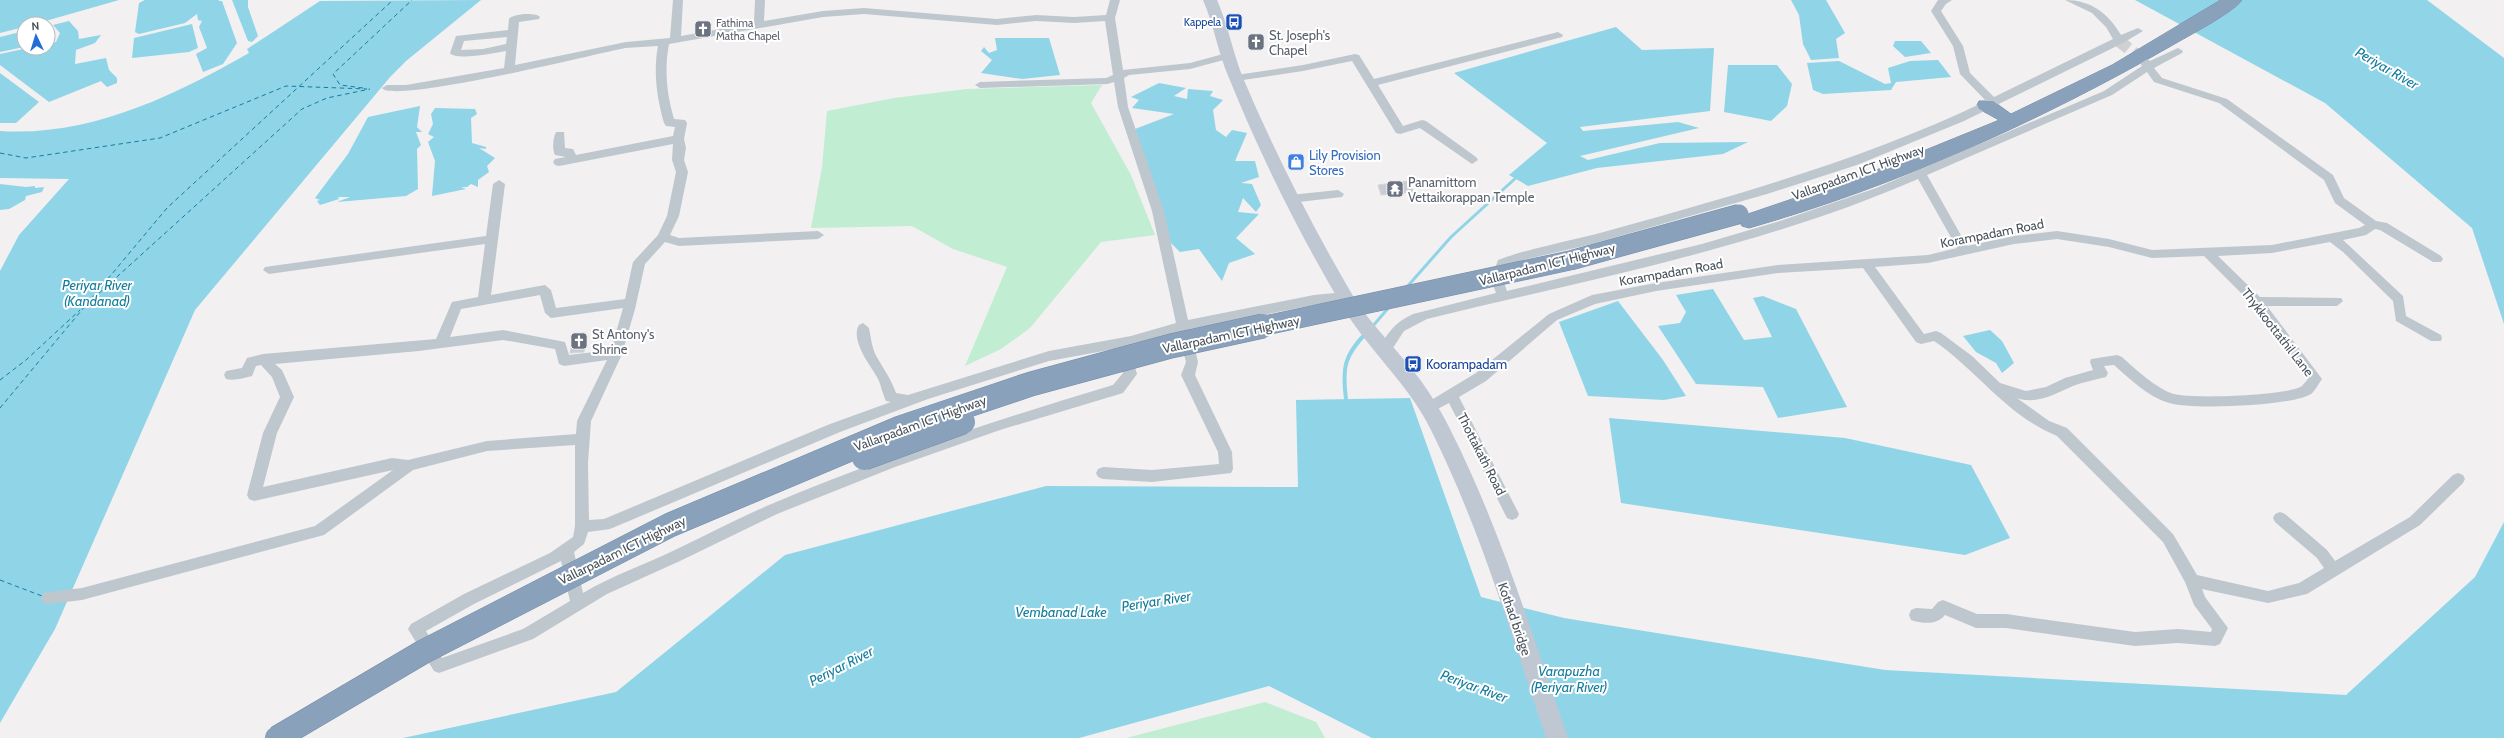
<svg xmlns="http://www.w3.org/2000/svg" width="2504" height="738" viewBox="0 0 2504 738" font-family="Cabin,sans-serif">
	<rect width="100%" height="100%" fill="#f2f0f0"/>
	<g fill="#c1edd3">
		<path d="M1102,85L1091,103L1131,175L1155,235L1101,242L1030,328L1001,349L965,366L1007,267L953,249L912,226L811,228L822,167L827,111L894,98L967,89Z"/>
		<path d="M1265,702L1316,722L1325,738H1126Z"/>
	</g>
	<g fill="#90d4e8">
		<path d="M0,0H119L35,24H24V27L0,33Z"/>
		<path d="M145,0H220L218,1H222L237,43L223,64L203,72L196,54L207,48L199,27L202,21L198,20L197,14L185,23L139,34L135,32L139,3Z"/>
		<path d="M232,0H248V7L258,36L252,42L248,41Z"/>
		<path d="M481,0L406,61L391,76L195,310L55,629L0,723V271L19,235L69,179L0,178V131C90,137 173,96 249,53L247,49L320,1Z"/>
		<path d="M1791,0H1826L1845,33L1836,39L1839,58L1811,60L1803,44L1799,15Z"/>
		<path d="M2135,0H2427L2504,58V324L2472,228L2325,103Z"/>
		<path d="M69,21L78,31L79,39L101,35L95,43L76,50L75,64L106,58L109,70L117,78V83L107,87L101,81L49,102L0,65V54L28,48H48V44L56,42L60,33L53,25Z"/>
		<path d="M192,24L198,48L189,52L132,58L134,38Z"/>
		<path d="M1616,27L1642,50L1714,48L1710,111L1580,127L1583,131L1678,122L1699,128L1580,156L1588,160L1660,143L1748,142L1723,154L1597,168L1528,186L1509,175L1547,143L1454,73Z"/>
		<path d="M24,31V47L0,52V37Z"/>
		<path d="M995,38H1049L1060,75L1022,79L981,73L992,60L981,51L984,47L989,53L997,50Z"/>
		<path d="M1895,41H1921L1931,53L1905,57L1893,46Z"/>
		<path d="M1938,60L1951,77L1896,82L1891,90L1823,94L1813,90L1807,63L1839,61L1885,84L1891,83L1888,68L1910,61Z"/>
		<path d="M1728,65H1777L1792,84L1787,106L1771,121L1724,112Z"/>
		<path d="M0,73L39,102L16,123H0Z"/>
		<path d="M1159,83L1186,88L1174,96L1187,99L1188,89L1213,91L1210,96L1223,100L1213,110L1216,130L1226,137L1232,130L1247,133L1235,161H1255L1259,177L1241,183L1252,184L1261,205L1256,212L1243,198L1238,212L1259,214L1236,238L1255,254L1229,263L1222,281L1199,249L1180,252L1168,240L1135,129L1174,114L1132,108L1139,100L1131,97Z"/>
		<path d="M420,106L417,127L422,132H416L421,145L417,149L418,189L406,196L337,202L350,197H338L339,199L320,205L317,201L320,200L315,198L348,154L368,117Z"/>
		<path d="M435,108L475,109L477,114L471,118L472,143L486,147V149L479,148L495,158L487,166L489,172L478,180V187L471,184L467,187H461L466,189L432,196L435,161L428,142L434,137L428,134L433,124L431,114Z"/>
		<path d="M0,184L26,187L35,186V188L44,187L42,192L26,196L25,200L9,209L0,210Z"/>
		<path d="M1713,289L1744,340L1772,337L1753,298L1763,296L1796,309L1847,407L1778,418L1763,387L1696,384L1658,326L1680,323L1686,312L1676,295Z"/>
		<path d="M1618,301L1663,360L1686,396L1664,400L1588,396L1559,322Z"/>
		<path d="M1990,330L2002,341L2014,363L2002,373L1996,363L1976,352L1963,336Z"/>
		<path d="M1410,398L1481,597L1564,618L1885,670L2346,695L2475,577L2504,522V738H1372L1269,686L1079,738H403L616,692L785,555L1046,486L1298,487L1296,400Z"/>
		<path d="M1609,418L1845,438L1971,465L2010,538L1965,555L1621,503Z"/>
	</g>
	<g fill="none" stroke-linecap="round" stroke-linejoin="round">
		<g stroke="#90d4e8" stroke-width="3">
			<path d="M1406,288L1451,237L1519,175"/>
			<path d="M1372,327L1390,306"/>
		</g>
		<path stroke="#90d4e8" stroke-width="4" d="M1346,399C1342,368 1344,356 1366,333"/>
		<g stroke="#147d9d" stroke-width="1" stroke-dasharray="4.5 3.5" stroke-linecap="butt">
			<path d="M363,88L340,85L333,74L412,0"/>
			<path d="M0,153L26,158L160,138L286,86L367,89"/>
			<path d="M87,304L302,109L327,98L370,89"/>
			<path d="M0,380L26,360L80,310"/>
			<path d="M0,408L167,208L393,0"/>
			<path d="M0,580L42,596"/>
		</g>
	</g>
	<g fill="#caccd2" stroke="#d4d6db">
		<path d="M1407,181L1414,192L1381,195L1378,185Z"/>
		<path d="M586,333L584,352L570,353L574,334Z"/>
	</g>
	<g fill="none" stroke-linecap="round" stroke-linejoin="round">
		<path stroke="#d0d0d2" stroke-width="12" stroke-dasharray="12 5.5" stroke-linecap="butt" d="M2119,41L2143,60"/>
		<defs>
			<path id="highway" d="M2221,0H2242C2233,13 2186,37 2171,46C2038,122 1896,186 1749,228L1742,226L1739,221L1742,216L1869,173L1992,123L1999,120L1979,109L1977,105L1979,101H1993L2011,114L2112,65Z"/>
		</defs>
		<use href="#highway" stroke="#758ca7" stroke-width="1"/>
		<g fill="#bec7ce" fill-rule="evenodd">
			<path d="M673,0H683L681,36L754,23L755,0H765L764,21L823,11L864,8L997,19L1036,15L1074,17L1106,15L1110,0H1120L1115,18L1123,70L1190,63L1227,53L1232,56L1231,58L1190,69L1129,75L1124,78L1128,107L1164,211L1188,320L1314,295L1345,292L1351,297L1345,302L1314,305L1190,329L1198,362L1195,375L1232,452L1233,469L1231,473L1152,482L1103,479L1098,477L1096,473L1098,469L1103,467L1152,470L1219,464L1218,452L1181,375L1186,362L1178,332L1131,346L1049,361L928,399L840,432L610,529L588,532L584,544L574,552L583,593C613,575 647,564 679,548C709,534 738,518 769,505C881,458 996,420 1113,385L1123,373L1119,353L1120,350H1130L1137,374L1123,393L1000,430L895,467L777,514L680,561L607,594L533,639L439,673L434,671L411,634L408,629L411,624L464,594L550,553L573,537L575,526V445L487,451L413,470L324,535L82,600L48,604L43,603L41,598L43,593L48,592L82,588L315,526L393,470L254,501L249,499L247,495L263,433L280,397L272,377L261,365L256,366L252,376C244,378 234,381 226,379L224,375L226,371L242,368L247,358L263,354L436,339L452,302L478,297L485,244L269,274L263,270L265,267L486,236L493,184L499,180L505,184L491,295L545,285L551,290L556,308L625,299L633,262L658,235L667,216L676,172L672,160L673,144L559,166L555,165L553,162L555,159L566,157L555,155C552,149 553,138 556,132H564L565,148L573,149L576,155L673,136L675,127L666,126L664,123C657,98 653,72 658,46C647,47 636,47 625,48C596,54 393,104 382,88L387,85H406L504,68L506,51C495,53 456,61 450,53L456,36L508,30L509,19C513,14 535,12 540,17L539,19L519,22L515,65L626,42L670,38ZM864,14L997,25L1036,21L1074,23L1105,21L1113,75L1106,78L980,82L975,85L980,88L1108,84L1114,82L1118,107L1152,211L1176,323L1131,336L1049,351L908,395L896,393C890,377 886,373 878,359C872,350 871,338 869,328L863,323L859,325C850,340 870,365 877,377C881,384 882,393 886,401L891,402L830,424L604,519L589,520L588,463L591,421L622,354L635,309L645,264L665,242L679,246L818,239L824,235L818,231L679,238L670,235L679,216L688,172L684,160L686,148L684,139L687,123L685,120L674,119C667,95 664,70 669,44L823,17ZM507,37L506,44L483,49L461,50L464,41ZM540,295L545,313L551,318L623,308L611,350L569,355L565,342L503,330L450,337L461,309ZM503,340L555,349L559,364L564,366L607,360L577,421L576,434L487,441L408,460L392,458L263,487L277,433L294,397L282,370L275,364L419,351ZM561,561L570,601L523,629L442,658L426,631L474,604Z"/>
			<path d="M1938,0H1952L1946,4L1941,11L1963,46L1970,73L1994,97L2113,39L2106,27L2092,13L2065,0C2091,0 2108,13 2121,35L2138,28L2143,31L2123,43L1964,121L1857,165L1767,194L1592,244L1523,260L1507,266L1503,280L1507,291L1702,244L1783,220L1876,188L2104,91L2142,66L2138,60L2139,58H2147L2150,61L2178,48L2183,51L2182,53L2154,68L2162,78L2227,99L2333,175L2344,198L2376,221L2387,223L2441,256L2443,259L2441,262H2433L2380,230L2375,229L2366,235L2343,240L2403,296L2406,316L2441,335L2442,338L2441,341H2431L2396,321L2393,301L2343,252L2330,242L2272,253L2218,256L2260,297L2341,298L2343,301L2337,306H2267L2322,379C2319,383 2315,391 2311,394C2293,406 2190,410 2169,403C2148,397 2130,379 2114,365L2104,366L2108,373L2106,377C2095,380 2083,382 2073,386C2055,394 2036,405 2017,398L2049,421L2067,428L2173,534L2197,575L2268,591L2299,583L2324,568L2317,558L2275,522L2273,518L2275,514L2280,512L2285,514L2327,550L2335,561L2410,517L2453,475L2458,473L2463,475L2465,479L2463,483L2420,525L2307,594L2268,603L2202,589L2205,597L2228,628L2220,644L2215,646L2178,643L2135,646L2006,628H1976L1945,615C1937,625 1923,624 1911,620L1909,615L1911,610L1916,608L1932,609L1938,602L1943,600L1977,614H2006L2135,632L2178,629L2211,632L2212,629L2194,605L2185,582L2163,542L2057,436C2007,416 1978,371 1934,341L1921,344L1916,342L1863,268L1778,273L1656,291L1595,304L1557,320L1486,381L1459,397L1519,514L1517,518L1512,520L1507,518L1449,403L1428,414L1423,413L1421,409L1423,405L1476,373L1549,314L1592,295L1656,283L1778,265L1928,255L1957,248L1918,179C1762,247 1591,279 1427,319L1404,331L1389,354H1379L1378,351C1386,334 1395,322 1413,314L1496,293L1491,280L1498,260C1536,246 1578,240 1618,228C1743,193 1868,158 1986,101L1960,74L1953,46L1931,11ZM2147,72L2154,82L2219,103L2324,180L2335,203L2365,225L2359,228L2272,245L2152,250L2109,239L2057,231L2014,236L1967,246L1927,175L2112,95ZM2057,239L2109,247L2152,258L2204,256L2253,305L2308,379C2306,381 2304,384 2302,386C2287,396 2192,399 2174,394C2158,390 2134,368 2122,357L2117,355L2091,359L2090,362L2093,370L2065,378L2046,387L2026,391L2000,383L1972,356L1941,333L1936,331L1924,334L1875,267L1928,263L2014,244Z"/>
			<path d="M1558,32L1563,35L1562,37L1378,85L1403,126L1422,120L1426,121L1476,157L1478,160L1472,164L1420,128L1400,134L1396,133L1352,61L1303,71L1236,81L1231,78L1236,75L1303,65L1355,54L1359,55L1374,79Z"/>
			<path d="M1338,190L1344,194L1342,197L1290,203L1284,199L1290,195Z"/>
		</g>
		<path fill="#bec7d2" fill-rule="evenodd" d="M1203,0H1217C1228,25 1233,53 1243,78C1275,153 1312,226 1353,296C1369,322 1391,343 1410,367C1426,386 1439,407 1450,429C1500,528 1532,634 1568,738H1546C1511,634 1480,528 1431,430C1408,383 1368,350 1342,306C1299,233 1261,157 1229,78C1218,53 1214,25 1203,0Z"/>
		<use href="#highway" fill="#8aa1bc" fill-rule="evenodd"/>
		<defs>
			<path id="highway-bridge-far1" d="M1258,327L1572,260L1739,214"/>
			<g id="highway-bridge">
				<path d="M864,458L963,422"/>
				<path d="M277,738L423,652L670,525L900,428L1031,384L1171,346L1263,326"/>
			</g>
		</defs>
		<use href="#highway-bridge-far1" stroke="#758ca7" stroke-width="20" stroke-linecap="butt"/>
		<use href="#highway-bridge" stroke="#758ca7" stroke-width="25" stroke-linecap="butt"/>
		<use href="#highway-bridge-far1" stroke="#8aa1bc" stroke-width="19"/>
		<use href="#highway-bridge" stroke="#8aa1bc" stroke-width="24"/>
	</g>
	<defs>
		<symbol id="bus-square" viewBox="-11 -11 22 22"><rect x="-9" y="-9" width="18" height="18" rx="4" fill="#1a4fb4" stroke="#fff"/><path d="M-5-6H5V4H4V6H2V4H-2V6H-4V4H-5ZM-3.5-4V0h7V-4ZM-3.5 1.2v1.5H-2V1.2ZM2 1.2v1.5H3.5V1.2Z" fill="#fff"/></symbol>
		<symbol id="church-square" viewBox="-11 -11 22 22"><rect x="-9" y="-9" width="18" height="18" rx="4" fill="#6b7280" stroke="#fff"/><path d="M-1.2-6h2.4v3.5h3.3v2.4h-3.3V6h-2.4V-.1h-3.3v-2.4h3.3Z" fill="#fff"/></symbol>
		<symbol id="shop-square" viewBox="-11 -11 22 22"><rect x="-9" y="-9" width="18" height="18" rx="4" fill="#3f7fe0" stroke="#fff"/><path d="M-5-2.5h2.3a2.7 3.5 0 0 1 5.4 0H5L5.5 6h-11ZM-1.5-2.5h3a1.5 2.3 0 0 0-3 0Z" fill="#fff"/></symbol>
		<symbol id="temple-square" viewBox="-11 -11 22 22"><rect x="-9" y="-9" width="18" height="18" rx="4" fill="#6b7280" stroke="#fff"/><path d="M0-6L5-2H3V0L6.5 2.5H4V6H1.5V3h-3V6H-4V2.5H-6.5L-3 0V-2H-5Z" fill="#fff"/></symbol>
	</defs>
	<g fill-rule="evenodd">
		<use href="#bus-square" x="1224" y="12" width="20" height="20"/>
		<use href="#church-square" x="693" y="19" width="20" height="20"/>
		<use href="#church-square" x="1246" y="32" width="20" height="20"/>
		<use href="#shop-square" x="1286" y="152" width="20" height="20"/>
		<use href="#temple-square" x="1385" y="179" width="20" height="20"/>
		<use href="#church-square" x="569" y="331" width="20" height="20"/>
		<use href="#bus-square" x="1403" y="354" width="20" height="20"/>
	</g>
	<g text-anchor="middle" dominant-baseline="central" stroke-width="4" stroke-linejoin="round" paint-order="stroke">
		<g font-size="11" fill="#164399" stroke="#fff" text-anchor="end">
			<text x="1221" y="22">Kappela</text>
		</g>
		<g font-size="11" fill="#5b616d" stroke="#fff" text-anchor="start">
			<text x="716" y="23">Fathima<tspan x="716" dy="13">Matha Chapel</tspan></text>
		</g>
		<g font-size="13" fill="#5b616d" stroke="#fff" text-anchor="start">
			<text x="1269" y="35">St. Joseph's<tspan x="1269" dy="15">Chapel</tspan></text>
			<text x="1408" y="182">Panamittom<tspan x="1408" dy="15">Vettaikorappan Temple</tspan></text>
			<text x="592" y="334">St Antony's<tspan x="592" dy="15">Shrine</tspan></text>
		</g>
		<g font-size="13" fill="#366cbe" stroke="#fff" text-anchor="start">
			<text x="1309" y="155">Lily Provision<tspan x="1309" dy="15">Stores</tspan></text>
		</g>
		<g font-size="13" fill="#48525c" stroke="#fff">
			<text transform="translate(1858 172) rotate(-20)">Vallarpadam ICT Highway</text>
			<text transform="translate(1992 233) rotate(-11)">Korampadam Road</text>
			<text transform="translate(1547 264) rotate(-14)">Vallarpadam ICT Highway</text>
			<text transform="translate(1671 272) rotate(-10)">Korampadam Road</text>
			<text transform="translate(2278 332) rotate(52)">Thykkoottathil Lane</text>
			<text transform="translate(1231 334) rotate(-12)">Vallarpadam ICT Highway</text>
			<text transform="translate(920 423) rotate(-20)">Vallarpadam ICT Highway</text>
			<text transform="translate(1482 454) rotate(63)">Thottakath Road</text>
			<text transform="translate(622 550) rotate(-26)">Vallarpadam ICT Highway</text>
			<text transform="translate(1515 619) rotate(71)">Kothad bridge</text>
		</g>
		<g font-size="13" fill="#164399" stroke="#fff" text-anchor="start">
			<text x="1426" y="364">Koorampadam</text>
		</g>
		<g font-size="14" font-style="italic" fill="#147d9d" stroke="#fff">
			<text transform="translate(2387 68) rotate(30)">Periyar River</text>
			<text x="97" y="285">Periyar River<tspan x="97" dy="16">(Kandanad)</tspan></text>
			<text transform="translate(1156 601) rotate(-9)">Periyar River</text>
			<text x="1061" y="612">Vembanad Lake</text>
			<text transform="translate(841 666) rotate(-27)">Periyar River</text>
			<text x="1569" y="671">Varapuzha<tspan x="1569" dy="16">(Periyar River)</tspan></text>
			<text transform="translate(1474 686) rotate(20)">Periyar River</text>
		</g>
	</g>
	<g transform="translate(36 36) rotate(356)"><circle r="19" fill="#ffffff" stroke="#b6babe"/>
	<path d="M0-3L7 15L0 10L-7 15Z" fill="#226ed9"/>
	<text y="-6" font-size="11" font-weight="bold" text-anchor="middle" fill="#48525c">N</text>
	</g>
</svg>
